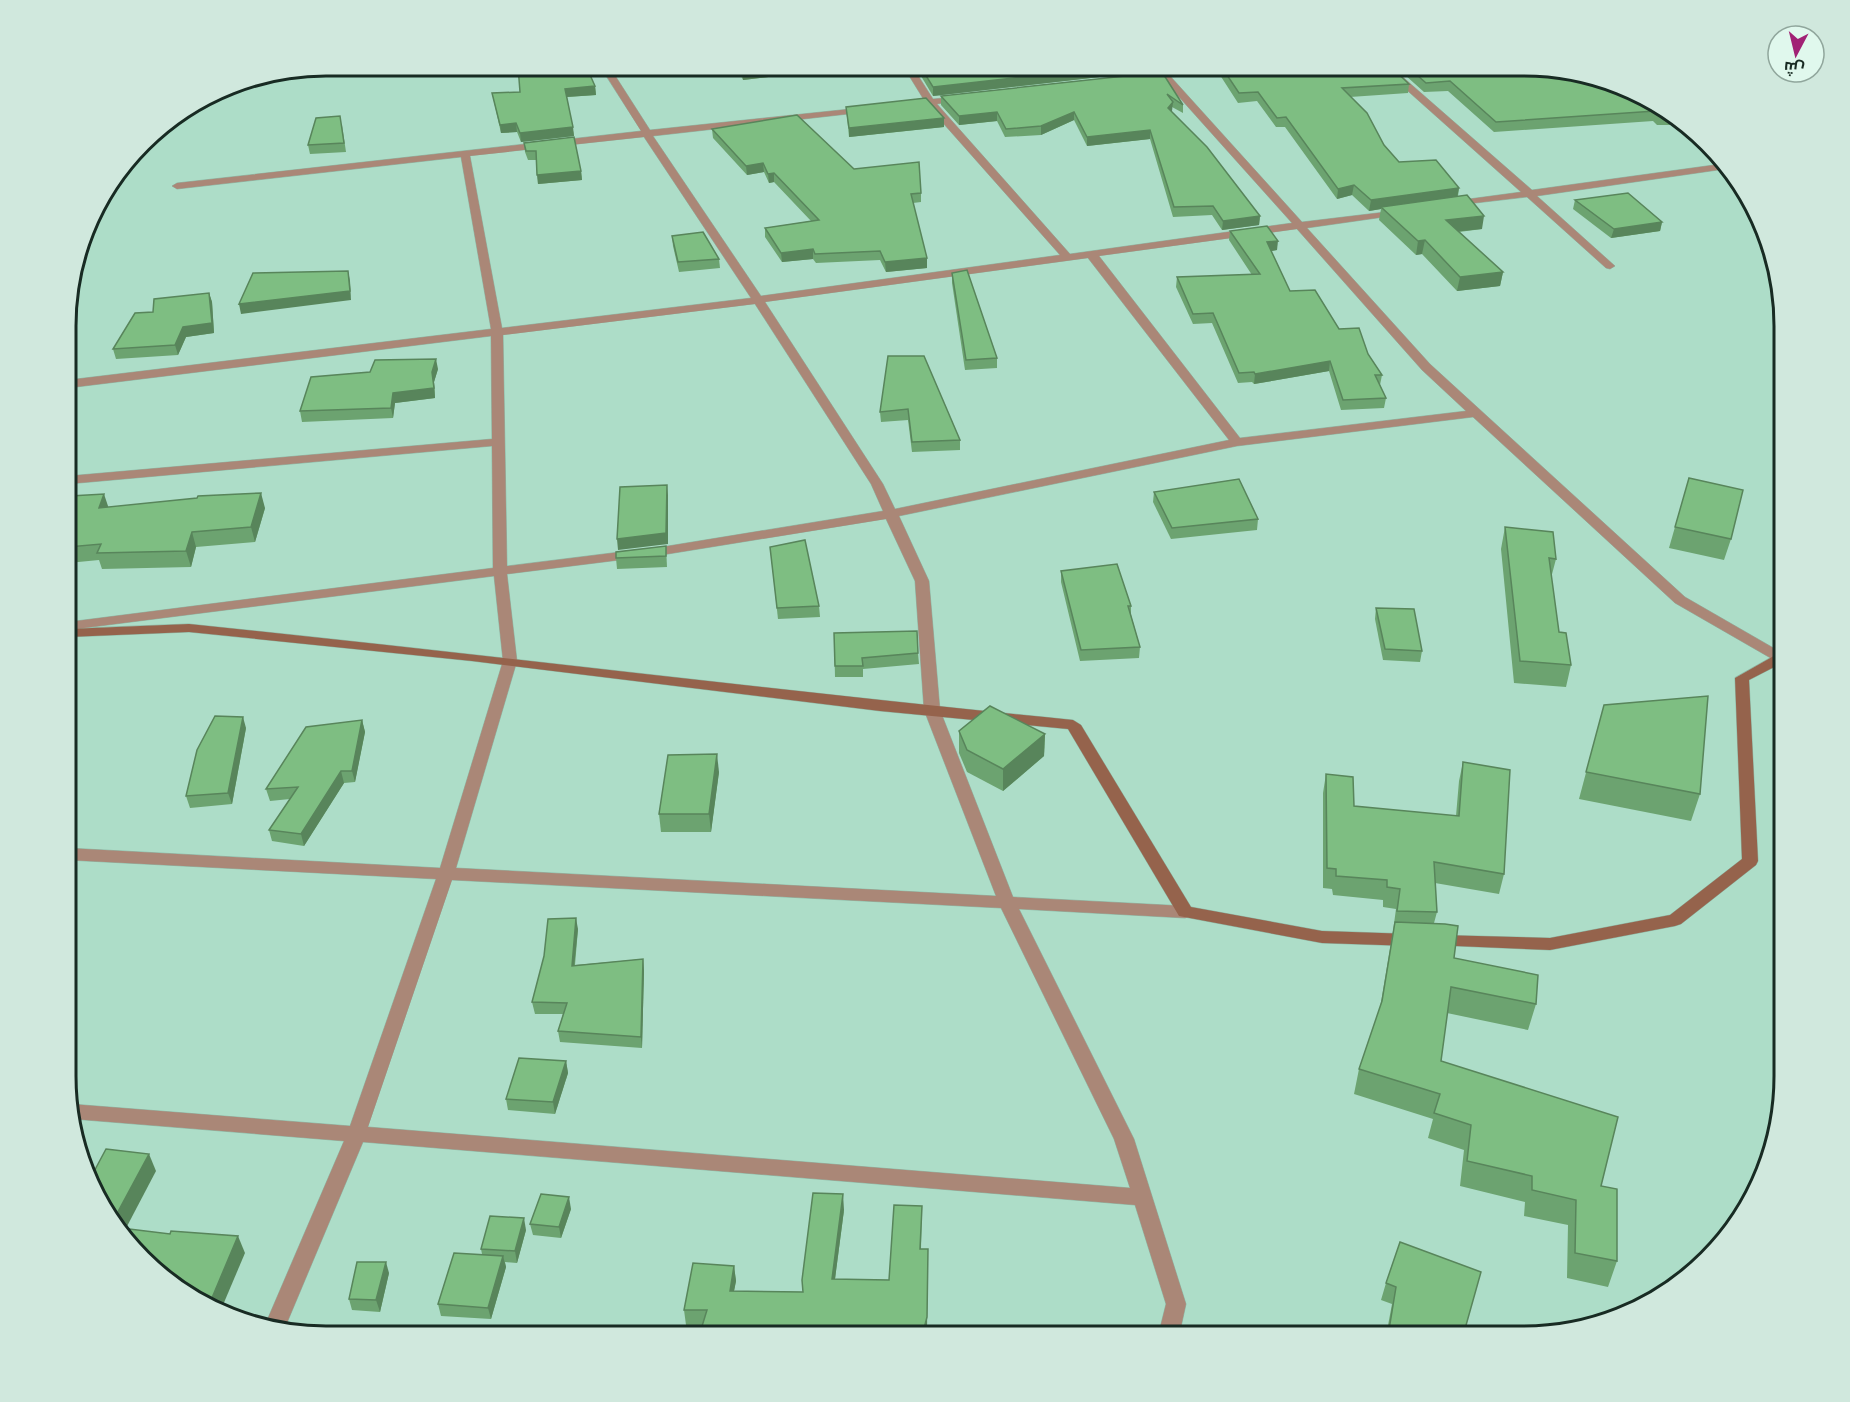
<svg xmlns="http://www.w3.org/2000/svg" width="1850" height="1402" viewBox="0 0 1850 1402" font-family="'Space Grotesk',Cairo,sans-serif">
	<rect width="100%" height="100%" fill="#adddc8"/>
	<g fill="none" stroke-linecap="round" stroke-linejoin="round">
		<defs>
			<g id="street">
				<path d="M600,66H609L650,130L869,107L871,109L866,112L653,136L761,296L1060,255L927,105L908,106V102L924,100L903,66H912L933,99L964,96V100L937,104L1070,254L1292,223L1162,78L1143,80L1138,77L1158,73L1155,70L1160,67L1167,72L1243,66L1239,70L1171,77L1302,222L1402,210V214L1398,215L1307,228L1430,364L1685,597L1784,654V660H1774L1675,603L1473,417L1237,446L899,516L929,581L940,710L1013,897L1185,906L1191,908L1193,912L1191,916L1185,918L1019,909L1134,1139L1186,1304L1179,1336H1158L1166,1304L1135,1205L363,1142L284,1330L265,1325L344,1141L73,1119L71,1104L350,1126L436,879L67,860V848L440,868L503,661L494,576L68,630V622L493,568L492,446L68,484V476L492,439L491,336L68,388V380L491,329L461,157L177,189L172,186L177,183L641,131ZM644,137L751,298L502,328L470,156ZM1297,229L1422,370L1466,411L1240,438L1099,256ZM1088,258L1229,440L895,509L883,484L765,302ZM755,304L871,484L883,511L668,546L507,566L503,335ZM886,519L915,581L924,710L996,896L456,868L517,661L507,574L668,554ZM452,880L1001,908L1114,1139L1130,1188L368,1127Z"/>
				<path d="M1391,72H1397L1532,190L1721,164L1725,169L1537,196L1615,266L1610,269L1606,268L1527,197L1450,206V202L1454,201L1521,192L1391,76Z"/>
				<path d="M1667,113L1697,132L1709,148H1704L1667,117Z"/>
			</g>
			<g id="secondary">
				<path d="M189,624C484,654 778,691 1073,720L1081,725L1191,907L1322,931L1411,934L1417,936L1420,940L1417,944L1411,946L1322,943L1179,916L1068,729L880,711L472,661L189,632L68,637V629Z"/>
				<path d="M1779,653H1784V662L1749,680L1758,861L1756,865L1681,924L1675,926L1550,950L1432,945L1429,941L1432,937L1438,935L1550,938L1670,915L1742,859L1735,678Z"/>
			</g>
		</defs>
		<use href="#street" stroke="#8fb9a7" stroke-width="1"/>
		<use href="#secondary" stroke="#8fb9a7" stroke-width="1"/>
		<use href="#street" fill="#aa8777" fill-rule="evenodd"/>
		<use href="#secondary" fill="#95634c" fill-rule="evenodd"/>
	</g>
	<g fill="#6ca370">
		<path d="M736,66H862L743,80Z"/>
		<path d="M917,66H1156L1153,71L933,96L918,71Z"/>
		<path d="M1218,66H1390L1409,84L1408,93L1350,97L1384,145L1399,162L1459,188L1458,196L1482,229L1459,232L1503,272L1500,286L1457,291L1422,254L1416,255L1379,220L1381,209L1369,211L1352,195L1337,199L1285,127H1276L1257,101L1238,103L1218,72Z"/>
		<path d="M1395,66L1540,67L1671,115L1674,118L1673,125H1657L1653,121L1494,132L1448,91L1424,92Z"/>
		<path d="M1162,72L1183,105V113L1172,107L1171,112L1260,216L1259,225L1222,230L1212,215L1173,217L1150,139L1087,146L1074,120L1041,135L1005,137L997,121L959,125L941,105V96Z"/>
		<path d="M595,86L596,95L567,97L574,136L521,142L517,132L501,133L492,93L520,92Z"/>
		<path d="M846,107L944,118V127L849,137Z"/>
		<path d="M342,125L346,152L310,154L308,145Z"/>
		<path d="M712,129L854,169L921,193V202L913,203L927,268L886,272L880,260L816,263L813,259L782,262L765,237V228L811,221L774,182L769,183L764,172L747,175L713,138Z"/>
		<path d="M524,143L581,171L582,180L538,184L537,160H528L525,152Z"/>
		<path d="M1575,200L1662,222L1660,231L1611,238L1573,209Z"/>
		<path d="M1230,231L1277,250L1271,251L1290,291L1339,329L1368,354L1382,375L1380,385L1386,398L1384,408L1341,410L1329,371L1254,384L1252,382L1238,383L1212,323L1193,324L1176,287L1177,277L1252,275L1229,240Z"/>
		<path d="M672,236L719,259L720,268L679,272L673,246Z"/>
		<path d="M952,273L997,358V368L965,370L952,283Z"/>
		<path d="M209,293L212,302L214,333L186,337L178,355L116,359L113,349L153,312Z"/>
		<path d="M888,356L960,440V450L912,452L908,420L881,422L880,412Z"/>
		<path d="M438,369L434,382L435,398L395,403L393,418L302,422L300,411Z"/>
		<path d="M1689,478L1731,539L1724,560L1669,548Z"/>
		<path d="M1154,492L1258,519L1257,530L1171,539L1153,502Z"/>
		<path d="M68,502L109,507L265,508L255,542L196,547L191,567L102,569L99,560L68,563Z"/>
		<path d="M1505,527L1556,559L1551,578L1559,632L1571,665L1566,687L1514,683L1501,549Z"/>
		<path d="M666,546L667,567L617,569L616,558Z"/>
		<path d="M770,547L819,606L820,617L778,619Z"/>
		<path d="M1061,571L1131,606V615L1140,647L1139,658L1080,661L1061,582Z"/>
		<path d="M1376,608L1422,651L1420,662L1383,660L1375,619Z"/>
		<path d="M834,633L918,653L919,664L863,669V677H835Z"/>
		<path d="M1604,705L1700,794L1691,821L1579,799Z"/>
		<path d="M362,720L365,732L355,782L344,783L304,846L272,841L269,830L290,799L270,801L266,789Z"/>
		<path d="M246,728L232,804L190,808L186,796Z"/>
		<path d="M959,731L1045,734L1044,756L1003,791L967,772L959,753Z"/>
		<path d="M1463,762L1504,874L1499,894L1435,883L1437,912L1434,923L1454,958L1536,1004L1528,1030L1447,1013L1441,1061L1601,1186L1617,1261L1608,1287L1567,1278L1568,1225L1524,1216L1525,1202L1460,1186L1464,1150L1428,1138L1433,1119L1354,1094L1359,1069L1380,1008L1393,931L1396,909L1383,907V900L1333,895L1332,889L1323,888V793L1326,774L1354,806L1456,816L1459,781Z"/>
		<path d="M719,772L711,832H661L659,814Z"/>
		<path d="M578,929L575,965L643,959L644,971L642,1048L560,1042L558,1031L563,1014H535L532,1002Z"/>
		<path d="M566,1061L568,1073L555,1114L508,1110L506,1099Z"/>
		<path d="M922,1206L921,1249L927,1332L926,1336H699L702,1325H686L684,1310L734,1266L736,1281L734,1291L803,1292L844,1210L835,1279L889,1280Z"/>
		<path d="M571,1209L561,1238L533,1235L530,1224Z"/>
		<path d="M526,1230L517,1263L505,1262L506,1267L491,1319L441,1316L438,1304L482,1254L481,1249Z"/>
		<path d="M1400,1242L1463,1336H1386L1392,1304L1381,1300L1386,1283Z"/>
		<path d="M389,1273L380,1312L352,1310L349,1299Z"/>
	</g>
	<g fill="#58855b">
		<path d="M788,66H862L743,80V71Z"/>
		<path d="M1121,66H1156L1153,71L933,96V87Z"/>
		<path d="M595,86L596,95L566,97L565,89Z"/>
		<path d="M1173,102L1172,111L1167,117L1168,108Z"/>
		<path d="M997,112V121L959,125V116Z"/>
		<path d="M1074,112V120L1041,135V126Z"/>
		<path d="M944,118V127L849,137V128Z"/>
		<path d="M516,123L517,132L501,133L500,125Z"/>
		<path d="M573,127L574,136L521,142L520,133Z"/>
		<path d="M1150,130V139L1087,146V137Z"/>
		<path d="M763,163L764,172L747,175L746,166Z"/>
		<path d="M581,171L582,180L538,184L537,175Z"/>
		<path d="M774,173V182L769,183L768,174Z"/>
		<path d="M1354,185L1352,195L1337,199L1338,189Z"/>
		<path d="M1459,188L1457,198L1381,207V209L1369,211L1371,200Z"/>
		<path d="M1260,216L1259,225L1222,230L1223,221Z"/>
		<path d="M1484,216L1482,229L1443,233L1446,220Z"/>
		<path d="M1662,222L1660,231L1611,238L1614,229Z"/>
		<path d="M1425,240L1422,254L1416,255L1418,241Z"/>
		<path d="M1278,241L1277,250L1265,252L1267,242Z"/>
		<path d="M813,249V259L782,262L781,253Z"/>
		<path d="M927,258V268L886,272L885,262Z"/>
		<path d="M348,271L350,281L351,300L241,314L239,304Z"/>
		<path d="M1503,272L1500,286L1457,291L1460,277Z"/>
		<path d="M209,293L212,302L214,333L186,337L178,355L175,345L183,327Z"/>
		<path d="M436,359L438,369L434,382L435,398L395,403L393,418L391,408L393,393L432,372Z"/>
		<path d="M1330,361L1329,371L1254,384L1255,374Z"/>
		<path d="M667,485L668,495V544L618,550L617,539Z"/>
		<path d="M261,493L265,508L255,542L251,527Z"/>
		<path d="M104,494L109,509L99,508Z"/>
		<path d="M192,532L196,547L191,567L186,551Z"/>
		<path d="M243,717L246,728L232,804L228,793Z"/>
		<path d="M362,720L365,732L355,782L352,771Z"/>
		<path d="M1045,734L1044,756L1003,791V769Z"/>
		<path d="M717,754L719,772L711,832L709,814Z"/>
		<path d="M341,771L344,783L304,846L301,834Z"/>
		<path d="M576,918L578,929L573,977L572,966Z"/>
		<path d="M643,959L644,971L642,1048L641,1037Z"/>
		<path d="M566,1061L568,1073L555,1114L553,1102Z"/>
		<path d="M149,1154L156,1171L124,1232L114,1219Z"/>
		<path d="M843,1194L844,1210L833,1294L832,1279Z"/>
		<path d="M569,1197L571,1209L561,1238L559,1227Z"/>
		<path d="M524,1218L526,1230L517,1263L515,1251Z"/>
		<path d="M238,1236L245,1253L220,1312L209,1305Z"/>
		<path d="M928,1249L927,1332L926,1336H922Z"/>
		<path d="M503,1256L506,1267L491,1319L488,1308Z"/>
		<path d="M386,1262L389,1273L380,1312L376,1300Z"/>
		<path d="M734,1266L736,1281L731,1306L730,1291Z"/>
	</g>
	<g fill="#7ebe82" stroke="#58855b" stroke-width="1.5">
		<path d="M518,66H586L595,86L565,89L573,127L520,133L516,123L500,125L492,93L520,92Z"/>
		<path d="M740,66H788L743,71Z"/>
		<path d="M920,66H1121L933,87Z"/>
		<path d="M1221,66H1390L1409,84L1342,88L1367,113L1384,145L1399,162L1436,160L1459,188L1371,200L1354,185L1338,189L1286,117L1277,118L1258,92L1239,93Z"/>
		<path d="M1407,66L1540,67L1623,86L1671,115L1660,116L1655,111L1496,122L1450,81L1426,83Z"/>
		<path d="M1162,72L1183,105L1167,94L1173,102L1168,108L1207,147L1260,216L1223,221L1213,206L1174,207L1150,130L1087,137L1074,112L1041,126L1006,129L997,112L959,116L941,96Z"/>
		<path d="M926,98L944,118L849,128L846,107Z"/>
		<path d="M797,115L854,169L919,162L921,193L911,194L927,258L885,262L880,251L815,254L813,249L781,253L765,228L819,220L774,173L768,174L763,163L746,166L712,129Z"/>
		<path d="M340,116L344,143L308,145L316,118Z"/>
		<path d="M574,137L581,171L537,175L536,151H526L524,143Z"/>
		<path d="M1628,193L1662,222L1614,229L1575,200Z"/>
		<path d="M1467,195L1484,216L1446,220L1503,272L1460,277L1425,240L1418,241L1381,207Z"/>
		<path d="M1267,226L1278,241L1267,242L1290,291L1315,290L1339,329L1359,328L1368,354L1382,375H1375L1386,398L1343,400L1330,361L1255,374L1254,372L1239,373L1213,313L1193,314L1177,277L1260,274L1230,231Z"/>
		<path d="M703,232L719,259L678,262L672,236Z"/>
		<path d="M967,270L997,358L966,360L952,273Z"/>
		<path d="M348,271L350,291L239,304L253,273Z"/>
		<path d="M209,293L212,323L183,327L175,345L113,349L135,313L153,312L154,299Z"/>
		<path d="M888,356H924L960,440L912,442L908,409L880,412Z"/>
		<path d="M436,359L432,372L434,388L393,393L391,408L300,411L311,377L370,372L375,360Z"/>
		<path d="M1689,478L1743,490L1731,539L1675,527Z"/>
		<path d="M1239,479L1258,519L1172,528L1154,492Z"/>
		<path d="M667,485L666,533L617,539L620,487Z"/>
		<path d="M261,493L251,527L192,532L186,551L97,553L101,544L68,547V502L70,496L104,494L99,508L197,498L198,496Z"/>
		<path d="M1505,527L1553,532L1556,559L1549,558L1559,632L1566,633L1571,665L1520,661Z"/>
		<path d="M805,540L819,606L777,608L770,547Z"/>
		<path d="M666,546V556L616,558V552Z"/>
		<path d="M1117,564L1131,606H1128L1140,647L1081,650L1061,571Z"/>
		<path d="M1376,608L1414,609L1422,651L1385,649Z"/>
		<path d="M917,631L918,653L862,658L863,666H835L834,633Z"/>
		<path d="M1708,696L1700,794L1586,772L1604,705Z"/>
		<path d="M990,706L1045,734L1003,769L967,750L959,731Z"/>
		<path d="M215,716L243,717L228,793L186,796L197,750Z"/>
		<path d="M362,720L352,771H341L301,834L269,830L298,787L266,789L306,727Z"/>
		<path d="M717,754L709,814H659L668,755Z"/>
		<path d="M1463,762L1510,770L1504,874L1434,862L1437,912L1397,911L1400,889L1387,887V880L1336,876V869L1327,868L1326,774L1353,777L1354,806L1459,816Z"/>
		<path d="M576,918L572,966L643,959L641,1037L558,1031L567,1003L532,1002L544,956L548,919Z"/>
		<path d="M1395,922L1445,924L1458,926L1454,958L1538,975L1536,1004L1451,987L1441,1061L1618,1117L1601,1186L1617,1189V1261L1575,1253L1576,1200L1532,1190V1176L1467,1161L1471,1125L1434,1113L1440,1094L1359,1069L1382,1001Z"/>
		<path d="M519,1058L566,1061L553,1102L506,1099Z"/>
		<path d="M106,1149L149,1154L114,1219L93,1191L90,1179Z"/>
		<path d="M813,1193L843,1194L832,1279L889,1280L894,1205L922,1206L920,1249H928L927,1317L922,1336H891L893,1328L815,1326L816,1336H699L707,1310H684L693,1263L734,1266L730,1291L803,1292L802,1280Z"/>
		<path d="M541,1194L569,1197L559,1227L530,1224Z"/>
		<path d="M490,1216L524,1218L515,1251L481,1249Z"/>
		<path d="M121,1228L170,1234L171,1231L238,1236L209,1305L155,1272Z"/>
		<path d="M1400,1242L1481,1272L1463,1336H1388L1396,1287L1386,1283Z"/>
		<path d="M454,1253L503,1256L488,1308L438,1304Z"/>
		<path d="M357,1262H386L376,1300L349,1299Z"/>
	</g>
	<path d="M0 0H1850V1402H0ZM326 76H1524A250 250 0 0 1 1774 326V1076A250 250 0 0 1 1524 1326H326A250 250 0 0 1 76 1076V326A250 250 0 0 1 326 76Z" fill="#d0e8dd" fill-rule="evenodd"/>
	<path fill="none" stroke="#182b23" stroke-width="3" d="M326 76H1524A250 250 0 0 1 1774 326V1076A250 250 0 0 1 1524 1326H326A250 250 0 0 1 76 1076V326A250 250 0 0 1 326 76Z"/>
	<g transform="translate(1796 54) rotate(187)"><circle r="28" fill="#e0f8ed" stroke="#90a69c" stroke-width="1.5"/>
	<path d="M0-4.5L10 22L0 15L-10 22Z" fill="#a12275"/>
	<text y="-9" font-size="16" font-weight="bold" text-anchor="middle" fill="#182b23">ش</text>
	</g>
</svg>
